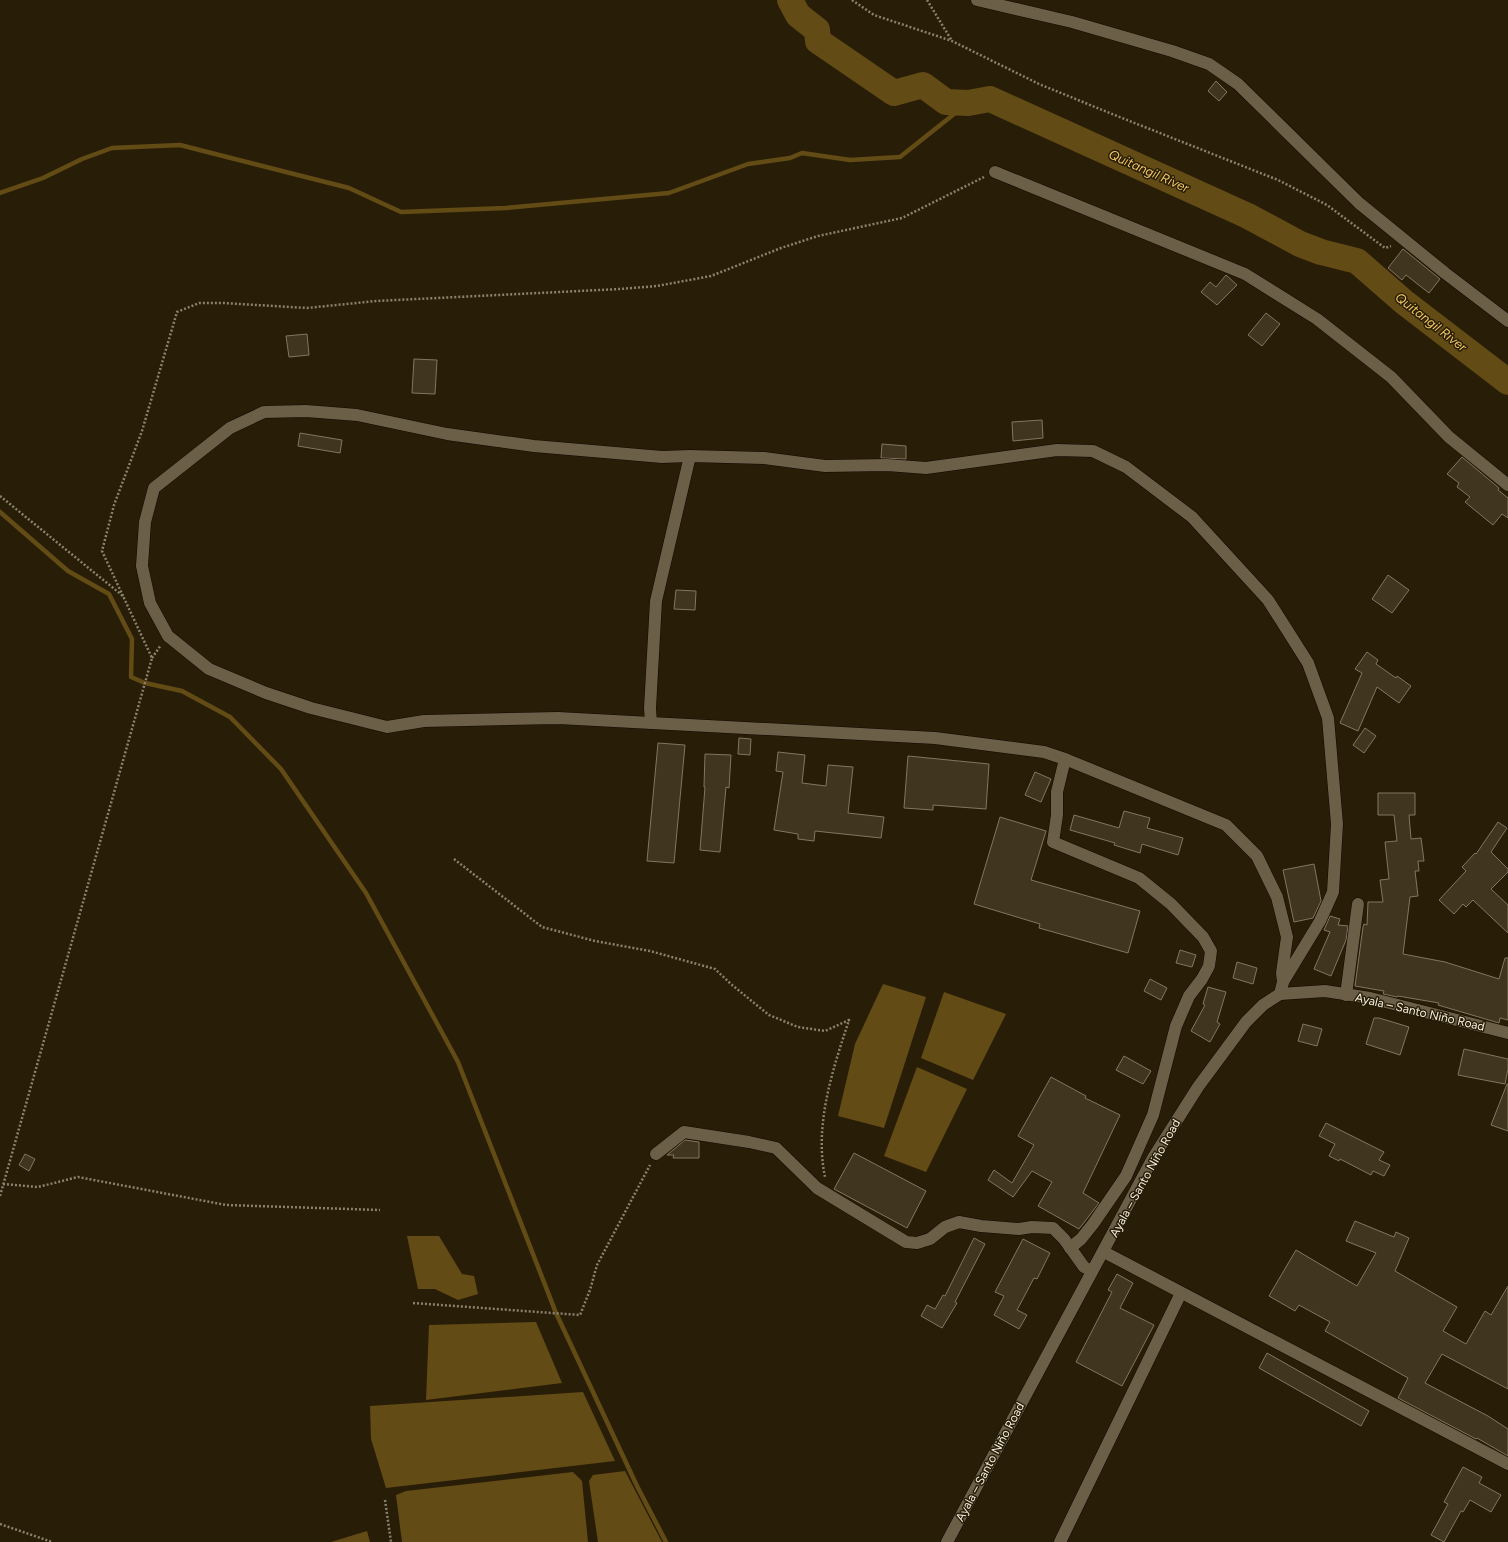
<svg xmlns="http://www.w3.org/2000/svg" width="1508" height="1542" viewBox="0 0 1508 1542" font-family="Figtree,sans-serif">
	<rect width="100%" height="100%" fill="#281e07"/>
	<g fill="#634b15">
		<path d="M883,984L926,997L884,1128L838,1116L855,1044Z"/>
		<path d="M944,992L1006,1014L973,1080L921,1058Z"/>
		<path d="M917,1067L967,1089L926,1172L884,1156Z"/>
		<path d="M407,1236H439L462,1274L474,1276L478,1294L458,1300L435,1289H418Z"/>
		<path d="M536,1322L562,1383L426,1400L429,1325Z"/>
		<path d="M583,1392L615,1461L386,1488L371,1439L370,1406Z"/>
		<path d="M625,1471L662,1542H598L589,1481L593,1475Z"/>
		<path d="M573,1472L582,1481L588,1542H402L396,1495L406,1491Z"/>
		<path d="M367,1531L370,1542H331Z"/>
	</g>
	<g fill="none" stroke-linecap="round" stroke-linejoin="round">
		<g stroke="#634b15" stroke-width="4.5">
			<path d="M0,193L43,178L82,159L112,148L180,145L349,188L401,212L506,208L669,193L748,164L790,158L802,153L850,160L900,157L968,103"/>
			<path d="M0,512L68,571L109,594L132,639L131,677L145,683L182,691L230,717L281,769L366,893L458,1062L556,1313L637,1486L666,1542"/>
		</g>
		<path stroke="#634b15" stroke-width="26" d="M790,0L798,15L817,30L818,41L894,93L923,85L946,102L968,103L990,99L1248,216L1300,244L1321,252L1357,261L1404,302L1508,382"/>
	</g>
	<g fill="#40351e" stroke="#83765e">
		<path d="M1216,81L1227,92L1219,101L1208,91Z"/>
		<path d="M1403,249L1440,279L1429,293L1406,275L1402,280L1388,268Z"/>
		<path d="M1226,275L1237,285L1217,305L1201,292L1210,282L1216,287Z"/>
		<path d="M1266,313L1280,324L1262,346L1248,335Z"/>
		<path d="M307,334L309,355L289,357L286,336Z"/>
		<path d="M414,359L437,360L435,394L412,393Z"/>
		<path d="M1042,420L1043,438L1013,441L1012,422Z"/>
		<path d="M300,433L342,440L340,453L298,446Z"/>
		<path d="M882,444L906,446V459L881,458Z"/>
		<path d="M1462,457L1499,488L1498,490L1508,498V518L1502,514L1493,525L1465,502L1470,497L1457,487L1459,483L1447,474Z"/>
		<path d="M1388,575L1409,590L1392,613L1372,599Z"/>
		<path d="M676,590L696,591L695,610L674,609Z"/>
		<path d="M1367,652L1378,660L1376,664L1396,678L1397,676L1411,686L1399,703L1377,687L1358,731L1340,723L1362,673L1355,669Z"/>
		<path d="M1365,728L1376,736L1364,753L1353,745Z"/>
		<path d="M739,738L751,739L750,755L738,754Z"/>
		<path d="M658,743L685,745L674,863L647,861Z"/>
		<path d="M778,752L805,755L802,783L826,786L828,765L853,767L848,813L884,817L881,838L815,831L814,841L798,839V834L774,830L783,772L776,771Z"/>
		<path d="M705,754L731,755L729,788L726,787L720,852L700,850L705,787H704Z"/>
		<path d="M908,756L989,764L986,809L933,805V810L904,808Z"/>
		<path d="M1035,772L1051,779L1041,802L1025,795Z"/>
		<path d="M1378,793H1415V815H1409L1411,839L1421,838L1424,861H1418L1419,871H1415L1418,896L1410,897L1403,954L1445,962L1499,979L1505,958H1508V1020L1500,1018L1499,1023L1438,1005L1439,1003L1398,996L1397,997L1383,994L1384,991L1355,986L1363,927L1364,924L1367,925L1368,902H1383L1380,880L1389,879L1385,842L1397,841L1394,815H1378Z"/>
		<path d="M1124,811L1150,818L1147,828L1183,838L1178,855L1142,844L1140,853L1114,845L1115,843L1070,830L1074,815L1119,828Z"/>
		<path d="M1000,817L1046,831L1031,880L1140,911L1128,953L1039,928L1040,924L974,904Z"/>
		<path d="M1498,822L1507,828L1491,852L1508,869V872L1491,889L1508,905V933L1473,900L1466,907L1463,904L1454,914L1439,900L1466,871L1462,867L1475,853L1476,854Z"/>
		<path d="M1314,864L1321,901L1313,918L1294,922L1283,870Z"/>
		<path d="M1330,916L1340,919L1338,925L1348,926L1346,940L1331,976L1314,969L1330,932L1324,930Z"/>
		<path d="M1180,950L1196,955L1192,967L1176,963Z"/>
		<path d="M1237,962L1257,968L1253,984L1233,978Z"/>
		<path d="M1150,979L1167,988L1161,1000L1144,991Z"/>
		<path d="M1208,987L1226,992L1217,1022L1220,1024L1210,1042L1191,1031L1205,1005L1203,1004Z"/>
		<path d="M1374,1018H1379L1409,1027L1400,1055L1366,1044Z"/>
		<path d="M1303,1024L1322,1029L1317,1046L1298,1041Z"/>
		<path d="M1464,1049L1508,1059V1069L1505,1084L1458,1075Z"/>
		<path d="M1124,1056L1151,1071L1143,1084L1116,1070Z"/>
		<path d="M1051,1077L1086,1096L1085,1098L1120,1115L1083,1193L1099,1203L1079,1229L1038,1206L1052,1182L1032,1171L1013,1197L988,1180L994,1170L1012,1183L1034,1145L1018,1136Z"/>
		<path d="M1507,1084H1508V1131L1491,1125Z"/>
		<path d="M1326,1123L1384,1152L1379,1160L1390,1165L1384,1176L1373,1171L1371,1175L1340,1159L1339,1161L1329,1156L1335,1144L1319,1136Z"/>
		<path d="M685,1140L699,1142V1158H673L674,1155H667Z"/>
		<path d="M854,1153L926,1191L907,1228L834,1189Z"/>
		<path d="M25,1154L35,1159L29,1171L19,1165Z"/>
		<path d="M1355,1221L1394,1237L1396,1232L1409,1238L1395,1271L1457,1307L1443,1331L1466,1344L1485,1311L1491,1315L1508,1286V1389L1442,1354L1425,1383L1488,1416L1508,1429V1456L1477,1438L1476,1439L1398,1398L1408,1378L1325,1331L1330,1322L1299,1305L1295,1311L1269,1296L1296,1250L1357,1286L1376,1253L1346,1241Z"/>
		<path d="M974,1238L985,1244L955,1302L957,1303L942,1328L921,1316L927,1305L935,1309L943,1295L945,1296Z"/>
		<path d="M1023,1239L1050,1253L1037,1279L1034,1278L1017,1310L1027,1315L1019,1329L994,1315L1004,1296L995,1292Z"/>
		<path d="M1117,1274L1133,1283L1120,1308L1154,1325L1122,1386L1076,1362L1112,1292L1108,1290Z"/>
		<path d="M1267,1353L1369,1411L1361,1426L1259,1368Z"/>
		<path d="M1463,1467L1482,1477L1479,1483L1501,1495L1491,1512L1470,1500L1463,1512L1461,1511L1444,1542L1431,1535L1448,1504L1444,1502Z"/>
	</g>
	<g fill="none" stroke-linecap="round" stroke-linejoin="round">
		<defs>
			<g id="minor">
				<path d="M977,0L1072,22L1172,51L1209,64L1238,84L1359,203L1445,273L1508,321"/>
				<path d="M995,172L1245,274L1317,319L1391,377L1449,437L1508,485"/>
				<path d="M690,456L662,457L534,446L447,434L357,415L306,411L264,412L230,428L154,488L145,522L142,566L150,603L168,636L209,669L266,693L311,708L387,727L424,721L558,718L935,738L1044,752L1065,759L1226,825L1257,856L1277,897L1287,937L1282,973L1283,982L1280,994"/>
				<path d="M651,723L650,708L656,601L690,456L764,458L825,466L887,465L926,468L1057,450L1093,451L1126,467L1192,517L1268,600L1308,663L1328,718L1337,824L1333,892L1320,921L1283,982"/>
				<path d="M1065,759L1057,792V815L1053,842L1139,878L1171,904L1203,937L1211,951L1209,966L1202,979L1189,996L1176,1026L1153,1115L1126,1176L1093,1224L1081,1239L1070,1248"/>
				<path d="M1346,995L1358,904"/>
				<path d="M656,1154L684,1132L749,1142L776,1148L817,1188L906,1242L917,1243L930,1239L945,1227L959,1222L981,1226L1019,1229L1032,1227L1053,1228L1064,1239L1084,1267L1092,1271"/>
				<path d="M1104,1252L1508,1464"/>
				<path d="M947,1542L1153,1158L1198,1087L1246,1022L1263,1005L1280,994L1325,991L1370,998L1508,1033"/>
				<path d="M1060,1542L1181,1293"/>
			</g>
		</defs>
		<use href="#minor" stroke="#110800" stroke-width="13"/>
		<g stroke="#8a826f" stroke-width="2.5" stroke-dasharray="2 2" stroke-linecap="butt">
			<path d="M852,0L874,15L952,41L1039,84L1117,116L1278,180L1327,205L1385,248L1391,246"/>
			<path d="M927,0L952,41"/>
			<path d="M0,496L123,596L152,658L0,1196"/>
			<path d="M123,596L102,551L114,505L142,431L177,312L199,303H223L307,308L376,301L620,289L657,286L711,276L781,248L818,236L902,218L984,177"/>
			<path d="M152,658L161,645"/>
			<path d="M454,859L542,927L595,941L650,951L715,969L732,985L769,1015L798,1027L825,1031L849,1020C833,1069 814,1124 825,1177"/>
			<path d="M3,1184L38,1187L78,1177L226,1205L380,1210"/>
			<path d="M413,1303L580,1315L590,1290L597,1265L650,1165"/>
			<path d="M385,1500L391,1542"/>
			<path d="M0,1524L52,1542"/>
		</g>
		<use href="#minor" stroke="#6b5f47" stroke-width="12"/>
	</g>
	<g text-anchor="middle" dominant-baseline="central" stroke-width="3" stroke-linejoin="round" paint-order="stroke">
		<g font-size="12" fill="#f6efe1" stroke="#281e07">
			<text transform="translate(1420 1012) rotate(13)">Ayala – Santo Niño Road</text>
			<text transform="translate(1145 1178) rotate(-61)">Ayala – Santo Niño Road</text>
			<text transform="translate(990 1462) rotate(-62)">Ayala – Santo Niño Road</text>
		</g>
		<g font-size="13" font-style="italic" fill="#f2c564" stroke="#281e07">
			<text transform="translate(1149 171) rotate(24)">Quitangil River</text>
			<text transform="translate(1431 322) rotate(38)">Quitangil River</text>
		</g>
	</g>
</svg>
